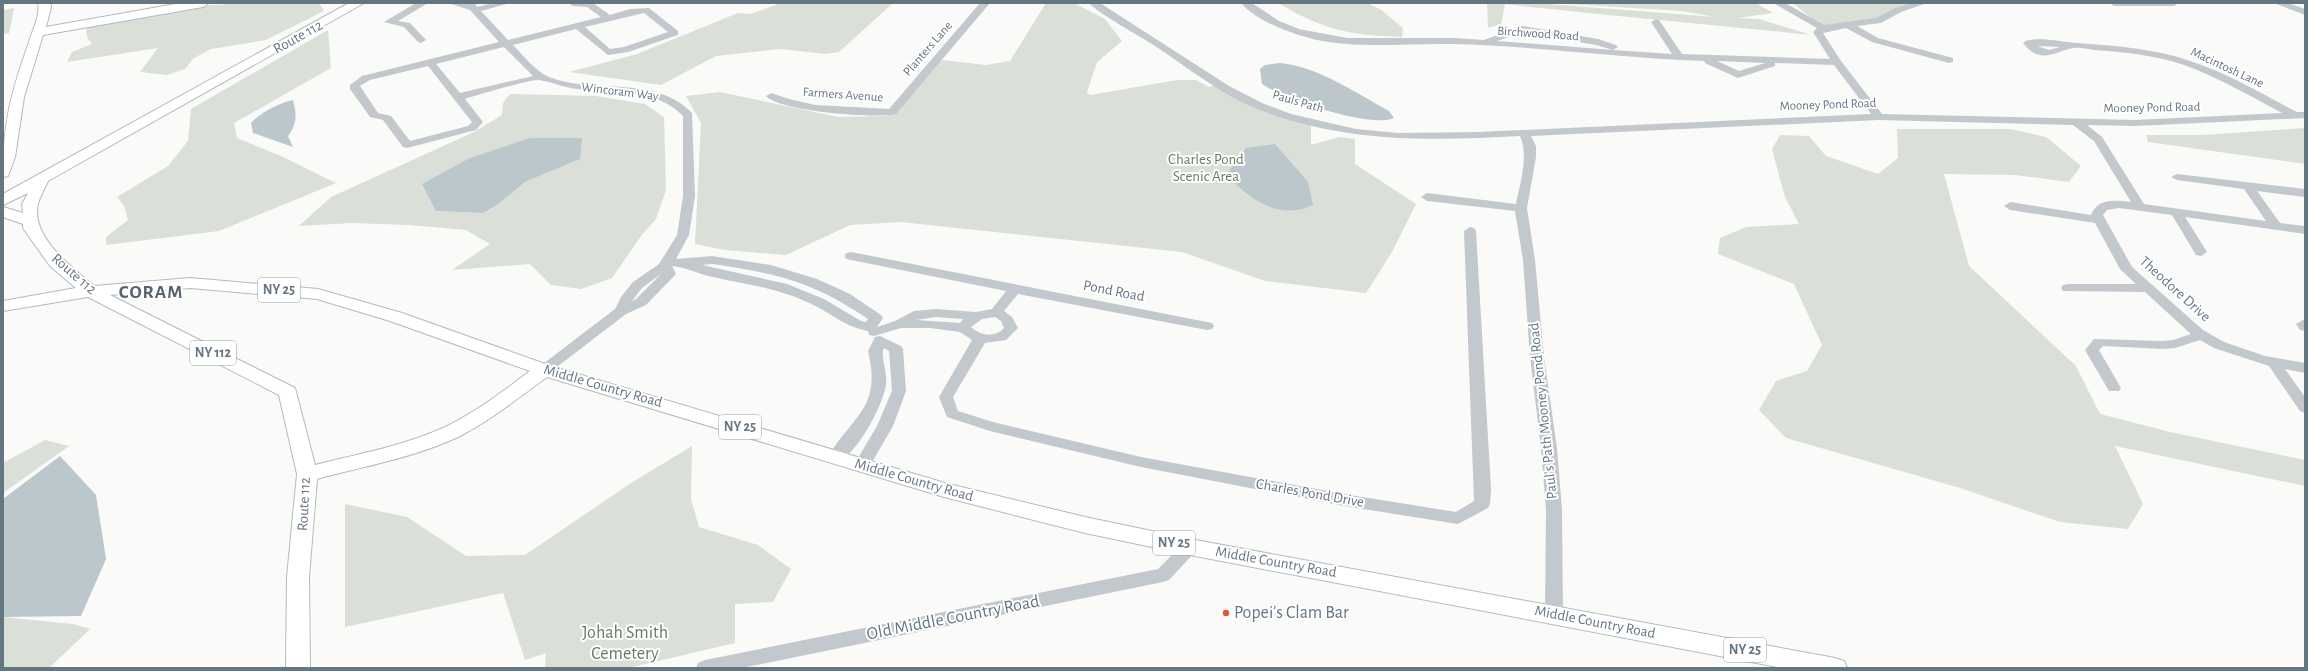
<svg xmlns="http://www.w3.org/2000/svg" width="2308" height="671" viewBox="0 0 2308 671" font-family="'Alegreya Sans',sans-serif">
	<rect width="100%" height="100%" fill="#fafaf8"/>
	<g fill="#dadfd7" fill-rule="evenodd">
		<path d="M243,3H319L324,11L266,40L211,49L194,58L185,69L167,75L140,72L158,48L67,62L72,52L92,44L87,37L86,29L101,24L199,6Z"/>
		<path d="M781,3H893L839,52L826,54L780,49L716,56L661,85L569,72L637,54L738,13L751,14Z"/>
		<path d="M1046,3H1074L1105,19L1122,41L1097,62L1087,92L1090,95L1177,80H1196L1209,87L1219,84L1256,106L1311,124V145L1339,137L1355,139V164L1416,204L1392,252L1366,293L1265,281L1182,252L901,222L850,225L786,255L725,250L695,244L701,123L686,96L720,92L838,117L884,116L897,112L942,60L986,65L1010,61Z"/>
		<path d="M1278,3H1367L1380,9L1403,28L1402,37C1348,35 1324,30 1278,3Z"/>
		<path d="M1487,3H1535L1716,17L1682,11L1550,3H1756L1773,13L1737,18L1759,19L1811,35C1709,24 1607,16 1505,4L1501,24L1488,28Z"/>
		<path d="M1793,3H1922L1878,21L1823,28Z"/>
		<path d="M14,8L9,33L3,34V10Z"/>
		<path d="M328,30L331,68L234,123L237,138L283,157L336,183L219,231L106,245V237L128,220L124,206L117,197L168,166L188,141L191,109Z"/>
		<path d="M510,94L596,96L645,104L664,117L666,190L656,219L641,236L612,278L581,289L551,285L530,264L452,270L490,244L466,230L409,225L352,223L299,226L331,197L474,132L502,115L503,103ZM580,159L525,182L497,205L483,213L436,211Z"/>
		<path d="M2305,128V164L2148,142L2146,135H2203Z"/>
		<path d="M1897,129H2010L2046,137L2081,166L2069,182L2016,175L1944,174L1969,266L2076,366L2100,414L2170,432L2305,460V486L2115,446L2143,504L2128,529L2060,522L1960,488L1786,438L1759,410L1776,381L1807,371L1822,345L1794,284L1718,254L1720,238L1746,227L1799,224L1785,197L1772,149L1780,135L1809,136L1826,156L1878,174L1898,158Z"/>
		<path d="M45,440L69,446L3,493V463Z"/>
		<path d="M692,446L691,499L699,527L758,545L791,569L773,602L735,604V643L628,668H545L546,653L525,660L503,593L345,627V504L407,517L466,556L525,555L631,483Z"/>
		<path d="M3,617L73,624L90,629L49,668H3Z"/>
	</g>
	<g fill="#bbc7cb">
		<path d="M1280,63C1319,67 1354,92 1389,111L1394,118C1372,129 1283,99 1262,84L1260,69L1265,65Z"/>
		<path d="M293,100C297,115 297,124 288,136L293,147L253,133L251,123C261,112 279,103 293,100Z"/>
		<path d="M530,138H582L580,159L525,182L497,205L483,213L436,211L422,184L470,158Z"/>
		<path d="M1275,144L1308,182L1313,205C1277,221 1251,199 1226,175L1246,148Z"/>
		<path d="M60,456L96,495L106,559L81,616L3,617V499Z"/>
	</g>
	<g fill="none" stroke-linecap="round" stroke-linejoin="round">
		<defs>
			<g id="major">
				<path d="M38,3H50L51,7L46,27L181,3H209L203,7L43,35L24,97L15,157L8,176L3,177C3,122 11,93 29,42C32,31 41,14 38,3Z"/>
				<path d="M349,3H364L48,181C45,188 40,196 38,204C30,237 72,267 94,286L190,278L318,289L402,313L551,366L945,483L1085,517L1190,539L1835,658L1844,661L1847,668H1783L1190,555L1085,533L944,497L547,377C518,398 490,421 458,437C413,458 364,466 317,479L309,577L310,668H286L287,577L297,474L279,395L88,297L3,311V301L76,288L50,266L23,228V224L3,217V207L23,213L22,204L28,193L3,205V194ZM190,288L317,299L390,321L530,371C502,392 475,413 443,428C403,446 358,454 315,465L295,388L110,295Z"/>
			</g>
		</defs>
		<use href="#major" stroke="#b5babe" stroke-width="2"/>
		<g fill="#c3c8cc" fill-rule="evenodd">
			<path d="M416,3H428L398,21L410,23L426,40L421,43L418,42L404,27L384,22Z"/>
			<path d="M448,3H475L477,7L493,3H510L481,11L508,40L601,17L587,7L573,6L568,3H593L610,15L630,9L649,8L678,31V35L628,52L608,55L576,29L513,45C523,55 536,72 549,77C595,95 655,74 692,113L695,196L689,235L676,259L712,256L771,265L817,279L850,294L881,315L883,318L877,327L895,321L914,311L936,309L976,312L992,309L1006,291L846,259L845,256L846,253L851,252L1212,323L1214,326L1212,329L1207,330L1018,294L1004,311L1012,317L1018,328L1006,340L985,343L953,397L958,411L993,422L1141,457L1344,494L1456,512L1474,501L1464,231L1470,227L1474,228L1476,231L1491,489L1490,504L1488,508L1458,524L1344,506L1141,467L990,431L947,417L939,397L972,340L960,332L930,328H901L874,336L869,335L868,331C844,327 829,311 807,302C774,287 747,285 713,277C698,274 686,267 672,266L676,274L646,305L626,314L549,373H539L537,370L539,367L615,309L621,297L633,282L659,264L677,235L683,196V116C657,88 613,93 578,89C565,88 552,82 539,80C530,79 478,95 465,99L483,122L476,130L407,148L403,147L383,120L370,117L350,89V85L362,76L499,42L470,10ZM644,13L668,32L624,47L610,49L585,27ZM504,47L533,76L460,93L436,64ZM428,66L472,122L468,126L410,141L391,116L378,113L360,86L370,80ZM712,264C776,273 814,282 868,319L866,322L861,321L824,299L787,284L702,265ZM662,273L636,299L632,301L642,288ZM936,317L963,319L960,323L916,320ZM995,317L1001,321L1004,328C995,338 981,336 971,327L982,319Z"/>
			<path d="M980,3H990L896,114C876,119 778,111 766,96L771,93L789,99L815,105L889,109Z"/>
			<path d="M1089,3H1100L1229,86L1262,103L1291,114L1356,129L1398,133L1479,132L1871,114L1834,65L1775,63V66L1738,78L1705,63L1704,61C1621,58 1537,46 1453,44C1408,43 1361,49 1317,40C1294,35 1256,21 1241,3H1252L1279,21L1299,29L1347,38H1454L1484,40L1522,26L1598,39L1616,45L1618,47L1613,50L1672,54L1651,22L1656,19L1659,20L1682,54L1830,59L1813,32L1817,28L1773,3H1785L1824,25L1876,18L1895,8L1912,3H1927L1901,12L1881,23L1857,26L1878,38L1953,58V62L1949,63L1872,42L1846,28L1823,33L1841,61L1882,114L2135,120L2282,113C2250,96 2218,77 2184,65C2155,55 2124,52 2094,50C2088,49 2079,47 2073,48C2054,52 2040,65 2023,43C2029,36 2058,41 2067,42C2109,46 2151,47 2190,61C2228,73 2262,94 2297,112H2305V118L2135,126L2087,125L2102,137L2144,204L2266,221L2244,189L2177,180L2171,177L2177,174L2305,189V197L2257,191L2280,223L2305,226V234L2185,217L2207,252L2201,256L2196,255L2172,215L2119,208L2107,210L2103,215L2132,267L2203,330L2224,342L2265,356L2305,363V373L2285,369L2305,397V413L2300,411L2269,366L2214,348L2200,340L2175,348L2163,349L2103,346L2099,350L2121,388L2119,391H2109L2085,350L2094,339L2163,341L2173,340L2191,334L2145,292L2063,291L2061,288L2063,285L2068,284H2136L2120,269L2095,223L2010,210L2004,206L2010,202L2091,215C2097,198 2116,200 2131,202L2094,141L2073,125L1879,120L1531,136L1536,146V157L1527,208L1535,260L1544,357L1557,448L1562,510L1563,614L1560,619L1554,621L1548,619L1545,614L1546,510L1541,448L1530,357L1523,260L1515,211L1427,201L1421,197L1427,193L1516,204C1520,182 1529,157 1520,136C1429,141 1341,143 1255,108C1219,93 1187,67 1155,46C1140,36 1099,14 1089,3ZM1523,32L1596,45L1613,50L1497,41ZM2037,46L2060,47L2049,50ZM1717,61L1765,63L1739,71Z"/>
			<path d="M2109,3H2179L2174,6H2114Z"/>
			<path d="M2274,3H2288L2305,9V15Z"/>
			<path d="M2303,320H2305V331L2300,330L2296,324Z"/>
			<path d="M880,336L901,346L903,349L906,391L893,426L868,469H856L854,465L877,426L892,391L889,351L884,348C880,355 888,374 886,384C883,406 860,447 842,460C838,463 834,462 830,461L828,457C853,415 882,408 868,351L875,337Z"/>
			<path d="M1190,541L1196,543L1199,547L1196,551L1169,580L1163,582L742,668H696L698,663L705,660L1158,569L1184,543Z"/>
		</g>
		<use href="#major" fill="#fff" fill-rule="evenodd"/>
	</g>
	<circle fill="#e4572e" stroke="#fff" stroke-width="1.5" cx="1226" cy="613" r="4"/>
	<g text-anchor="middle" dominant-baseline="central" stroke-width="4" stroke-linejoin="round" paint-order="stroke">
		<g font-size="13" fill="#657683" stroke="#fff">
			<text transform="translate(1538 34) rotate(4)">Birchwood Road</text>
			<text transform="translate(928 49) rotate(-49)">Planters Lane</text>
			<text transform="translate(2227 68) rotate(25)">Macintosh Lane</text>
			<text transform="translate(620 92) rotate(7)">Wincoram Way</text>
			<text transform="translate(843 95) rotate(4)">Farmers Avenue</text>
			<text transform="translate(1298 102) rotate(16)">Pauls Path</text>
			<text transform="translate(1828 105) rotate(-2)">Mooney Pond Road</text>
			<text transform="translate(2152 108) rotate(-1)">Mooney Pond Road</text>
		</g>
		<g fill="#fff" stroke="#939fa8" stroke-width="1">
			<rect x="258" y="278" width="42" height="24" rx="3"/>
			<rect x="190" y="341" width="46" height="24" rx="3"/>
			<rect x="719" y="415" width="42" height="24" rx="3"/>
			<rect x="1153" y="531" width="42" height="24" rx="3"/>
			<rect x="1724" y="638" width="42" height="24" rx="3"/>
		</g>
		<g font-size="14" font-weight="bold" fill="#657683">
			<text x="279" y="290">NY 25</text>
			<text x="213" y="353">NY 112</text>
			<text x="740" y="427">NY 25</text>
			<text x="1174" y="543">NY 25</text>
			<text x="1745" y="650">NY 25</text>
		</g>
		<g font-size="15" fill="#657683" stroke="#fff">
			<text transform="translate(298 37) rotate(-29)">Route 112</text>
			<text transform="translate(74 274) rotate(41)">Route 112</text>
			<text transform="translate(2175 289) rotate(42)">Theodore Drive</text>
			<text transform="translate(1114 291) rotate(11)">Pond Road</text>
			<text transform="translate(603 386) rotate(16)">Middle Country Road</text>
			<text transform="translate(1543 411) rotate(-96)">Paul's Path Mooney Pond Road</text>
			<text transform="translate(914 480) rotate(16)">Middle Country Road</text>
			<text transform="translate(1310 493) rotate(10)">Charles Pond Drive</text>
			<text transform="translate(304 504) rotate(-87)">Route 112</text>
			<text transform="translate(1276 562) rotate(10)">Middle Country Road</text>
			<text transform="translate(1595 622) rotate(11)">Middle Country Road</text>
		</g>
		<g font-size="15" fill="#687a64" stroke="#fff">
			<text x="1206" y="159">Charles Pond<tspan x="1206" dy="17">Scenic Area</tspan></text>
		</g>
		<g font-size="18" fill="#657683" stroke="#fff" text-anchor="start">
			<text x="1234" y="613">Popei's Clam Bar</text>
		</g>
		<g font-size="18" fill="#657683" stroke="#fff">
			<text transform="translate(953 618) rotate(-11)">Old Middle Country Road</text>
		</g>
		<g font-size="18" fill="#687a64" stroke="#fff">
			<text x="625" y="633">Johah Smith<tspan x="625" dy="21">Cemetery</tspan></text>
		</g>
		<g font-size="19" font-weight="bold" letter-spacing="1" fill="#57646e" stroke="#fff">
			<text x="151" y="292">CORAM</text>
		</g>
	</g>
	<rect width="2308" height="671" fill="none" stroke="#657683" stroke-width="8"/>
</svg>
